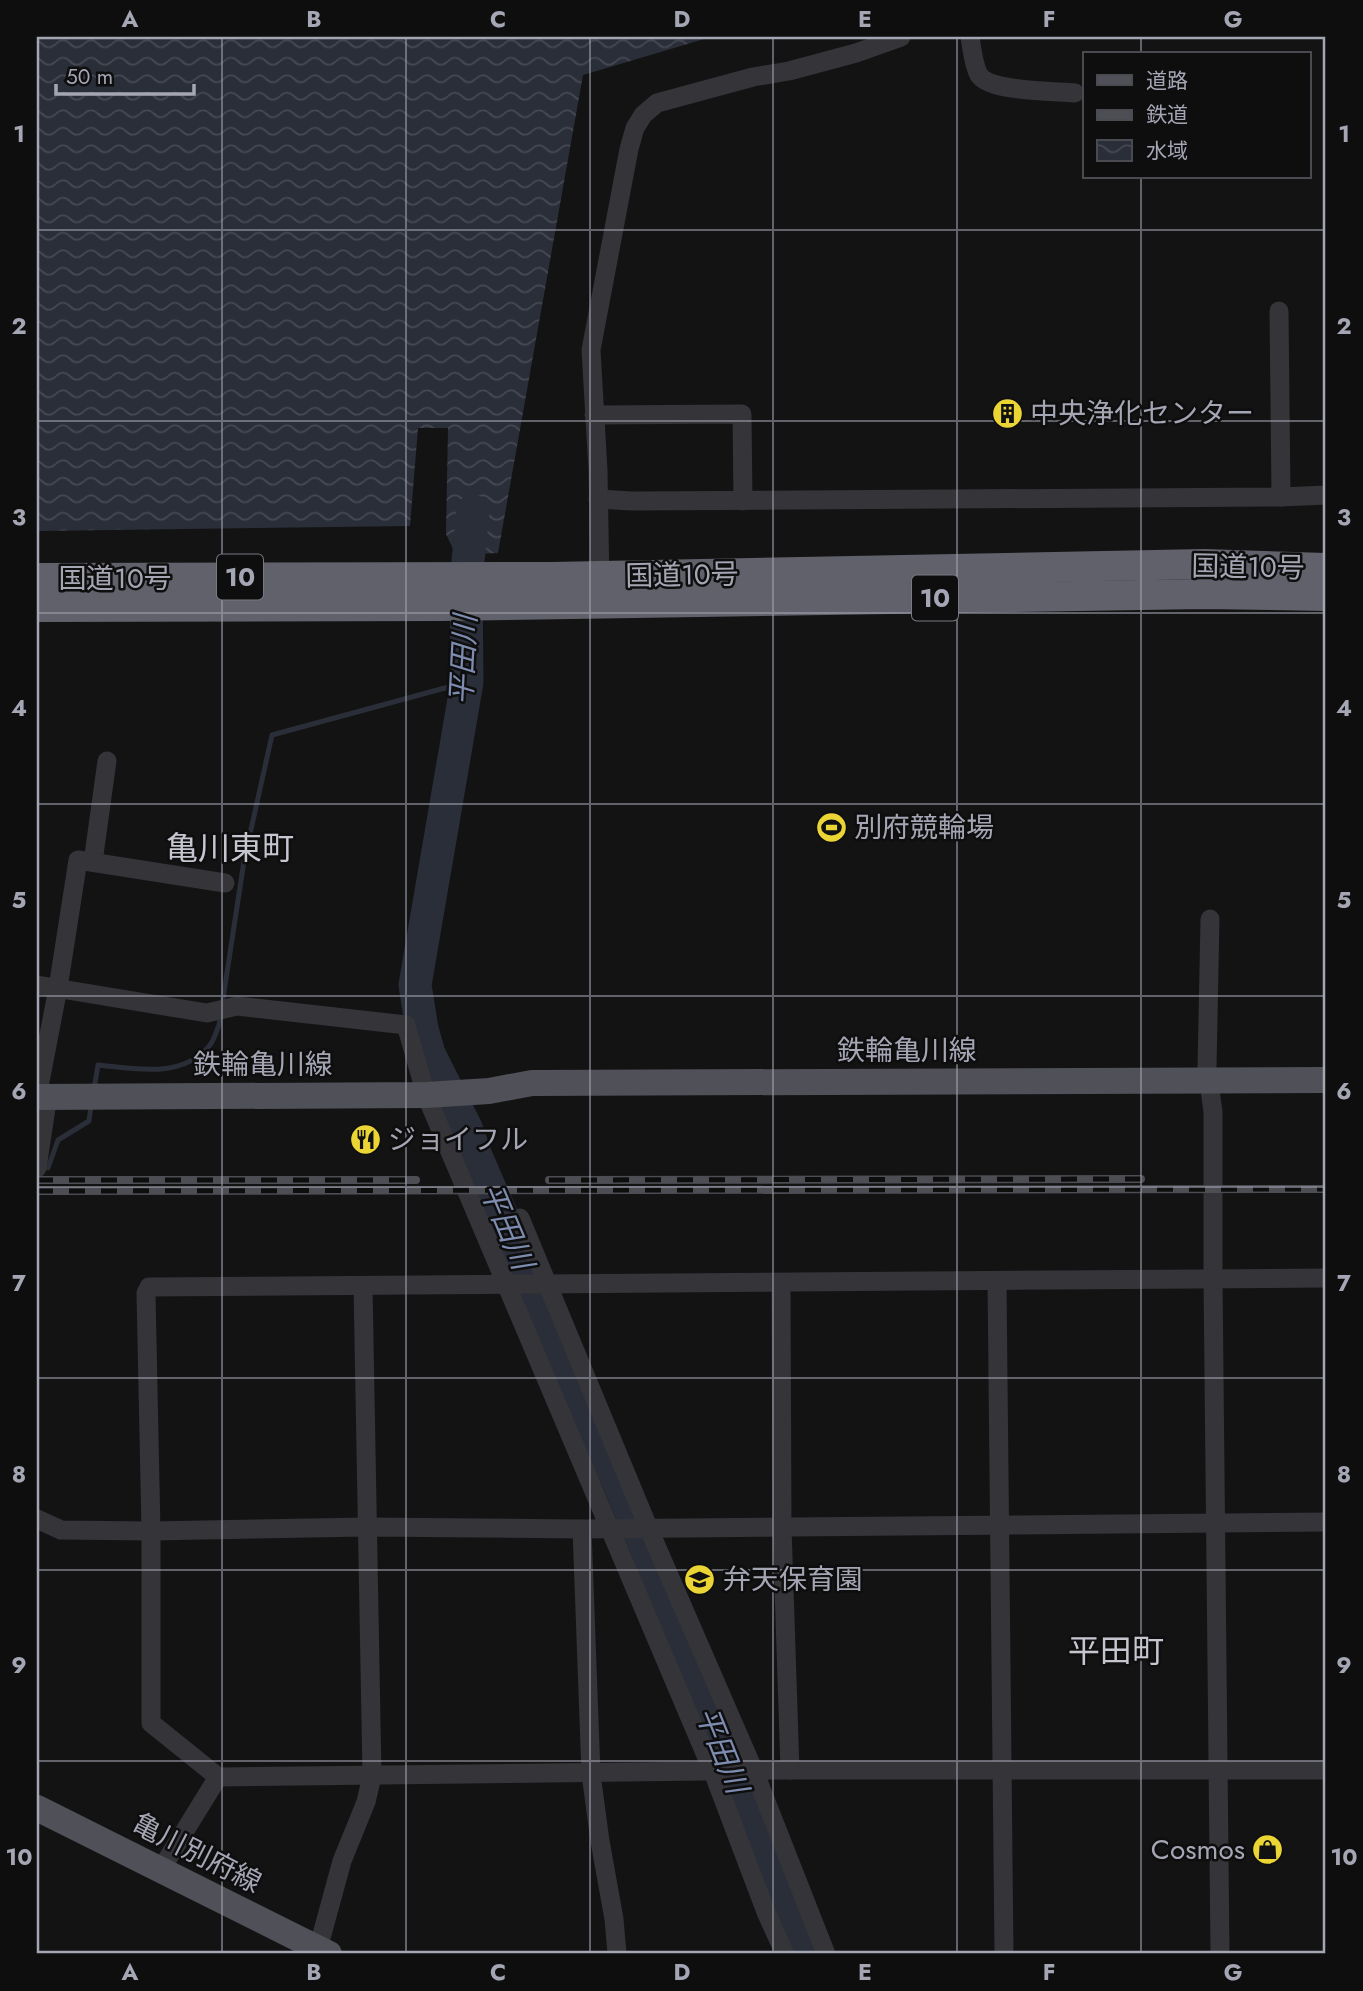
<svg xmlns="http://www.w3.org/2000/svg" width="1363" height="1991" viewBox="0 0 1363 1991" font-family="Jost,'Noto Sans JP',sans-serif">
	<defs>
		<pattern id="water-waves" width="16" height="10" patternUnits="userSpaceOnUse" patternTransform="scale(1.75)"><rect width="16" height="10" fill="#2a2e38"/><path d="M0 5q4-4 8 0t8 0" fill="none" stroke="#464952"/></pattern>
	</defs>
	<rect width="100%" height="100%" fill="#131314"/>
	<path fill="url(#water-waves)" d="M37,37H711L583,75L498,553L456,555L446,534L448,428H418L410,526L37,531Z"/>
	<g fill="none" stroke-linecap="round" stroke-linejoin="round">
		<g stroke="#2a2e38" stroke-width="5">
			<path d="M94,1089L98,1065C135,1069 183,1079 210,1045C214,1040 216,1032 219,1025L244,861L272,735L467,682"/>
			<path d="M48,1168L58,1140L89,1121L91,1106"/>
		</g>
		<path stroke="#2a2e38" stroke-width="33" d="M473,511L466,581L467,682L415,985L422,1029L429,1054L466,1128L476,1156L509,1232L516,1253L621,1488L654,1567L712,1728L808,1954"/>
		<g stroke="#343439" stroke-width="19">
			<path d="M970,37C972,48 973,64 979,75C990,92 1055,91 1075,93"/>
			<path d="M594,415L742,414L743,501"/>
			<path d="M1281,497L1326,495"/>
			<path d="M598,499L632,501L1281,497L1279,311"/>
			<path d="M600,585L598,470L591,350L629,149L635,128L643,115L657,103L753,77L789,71L856,53L901,37"/>
			<path d="M93,862L107,761"/>
			<path d="M1210,919L1207,1068L1213,1112V1278L1220,1954"/>
			<path d="M37,985L207,1013L237,1006L406,1025L426,1095L713,1772L766,1912L785,1954"/>
			<path d="M37,1168L46,1108L37,1097L58,988L78,860L225,883"/>
			<path d="M520,1218L648,1527L754,1771L826,1954"/>
			<path d="M1326,1278L149,1287L146,1293L151,1531V1723L218,1777L790,1770H1326"/>
			<path d="M997,1281L1004,1954"/>
			<path d="M781,1283L782,1527L790,1770"/>
			<path d="M37,1519L61,1530L151,1531L366,1527L582,1529L1326,1522"/>
			<path d="M582,1529L591,1774L600,1841L614,1919L617,1954"/>
			<path d="M160,1871L218,1777"/>
			<path d="M321,1954L318,1949L342,1861L366,1802L372,1776L363,1286"/>
		</g>
		<g stroke="#505058" stroke-width="26">
			<path d="M37,1097L426,1095L489,1091L532,1083L1326,1080"/>
			<path d="M37,1808L329,1954"/>
		</g>
		<g stroke="#60616a" stroke-width="30">
			<path d="M37,578L551,577L1204,564L1326,568"/>
			<path d="M37,607L440,606L1204,594L1326,596"/>
		</g>
		<defs>
			<g id="rail">
				<path d="M37,1180H416"/>
				<path d="M549,1180L1141,1179"/>
				<path d="M37,1191L1326,1189"/>
			</g>
		</defs>
		<use href="#rail" stroke="#4d4d54" stroke-width="8"/>
		<use href="#rail" stroke="#0e0e0f" stroke-width="5" stroke-dasharray="16" stroke-linecap="butt"/>
	</g>
	<path fill="none" stroke="#a5a6b4" stroke-width="2" stroke-opacity="0.55" d="M222,37V1954M406,37V1954M590,37V1954M773,37V1954M957,37V1954M1141,37V54M1141,177V1954M37,230H1326M37,421H1326M37,613H1326M37,804H1326M37,996H1326M37,1187H1326M37,1378H1326M37,1570H1326M37,1761H1326"/>
	<defs>
		<symbol id="building-disc" viewBox="-11 -11 22 22"><circle r="9.5" fill="#ebd535" stroke="#0e0e0f"/><path d="M-4-6H4V6H1V3H-1V6H-4ZM-2.5-4.3h1.7v1.8h-1.7ZM.8-4.3h1.7v1.8H.8ZM-2.5-1h1.7V.8h-1.7ZM.8-1h1.7V.8H.8Z" fill="#111"/></symbol>
		<symbol id="stadium-disc" viewBox="-11 -11 22 22"><circle r="9.5" fill="#ebd535" stroke="#0e0e0f"/><path d="M0-5a6.5 5 0 1 0 0 10a6.5 5 0 1 0 0-10ZM-3.5-1.8h7v3.6h-7Z" fill="#111"/></symbol>
		<symbol id="restaurant-disc" viewBox="-11 -11 22 22"><circle r="9.5" fill="#ebd535" stroke="#0e0e0f"/><path d="M-5-6h1v4h1v-4h1v4h1v-4h1v5L-1.5 .5V6h-2V.5L-5-1ZM5-6V6H3V1.5H1.5Q1.5-4 5-6Z" fill="#111"/></symbol>
		<symbol id="school-disc" viewBox="-11 -11 22 22"><circle r="9.5" fill="#ebd535" stroke="#0e0e0f"/><path d="M0-5L7-2L0 1L-7-2ZM-4 1L0 2.5L4 1V4Q0 6-4 4Z" fill="#111"/></symbol>
		<symbol id="shop-disc" viewBox="-11 -11 22 22"><circle r="9.5" fill="#ebd535" stroke="#0e0e0f"/><path d="M-5-2.5h2.3a2.7 3.5 0 0 1 5.4 0H5L5.5 6h-11ZM-1.5-2.5h3a1.5 2.3 0 0 0-3 0Z" fill="#111"/></symbol>
	</defs>
	<g fill-rule="evenodd">
		<use href="#building-disc" x="990" y="396" width="35" height="35"/>
		<use href="#stadium-disc" x="814" y="810" width="35" height="35"/>
		<use href="#restaurant-disc" x="348" y="1122" width="35" height="35"/>
		<use href="#school-disc" x="682" y="1562" width="35" height="35"/>
		<use href="#shop-disc" x="1250" y="1832" width="35" height="35"/>
	</g>
	<g text-anchor="middle" dominant-baseline="central" stroke-width="5" stroke-linejoin="round" paint-order="stroke">
		<g fill="#0e0e0f" stroke="#787882" stroke-width="2">
			<rect x="217" y="554.5" width="46" height="45" rx="5"/>
			<rect x="912" y="575.5" width="46" height="45" rx="5"/>
		</g>
		<g font-size="26" font-weight="bold" fill="#a5a6b4">
			<text x="240" y="577">10</text>
			<text x="935" y="598">10</text>
		</g>
		<g font-size="28" fill="#a5a6b4" stroke="#0e0e0f" text-anchor="start">
			<text x="1030" y="413">中央浄化センター</text>
			<text x="854" y="827">別府競輪場</text>
			<text x="388" y="1139">ジョイフル</text>
			<text x="723" y="1579">弁天保育園</text>
			<text x="1245" y="1849" text-anchor="end">Cosmos</text>
		</g>
		<g font-size="28" fill="#a5a6b4" stroke="#0e0e0f">
			<text transform="translate(1248 567) rotate(1)">国道10号</text>
			<text transform="translate(682 575) rotate(-1)">国道10号</text>
			<text x="115" y="578">国道10号</text>
			<text x="907" y="1050">鉄輪亀川線</text>
			<text x="263" y="1064">鉄輪亀川線</text>
			<text transform="translate(197 1853) rotate(27)">亀川別府線</text>
		</g>
		<g font-size="30" font-style="italic" fill="#7d8caf" stroke="#0e0e0f">
			<text transform="translate(463 660) rotate(-87)">平田川</text>
			<text transform="translate(507 1226) rotate(67)">平田川</text>
			<text transform="translate(722 1750) rotate(68)">平田川</text>
		</g>
		<g font-size="32" fill="#c6c6d1" stroke="#0e0e0f">
			<text x="230" y="848">亀川東町</text>
			<text x="1116" y="1651">平田町</text>
		</g>
	</g>
	<rect width="1363" height="1991" fill="none" stroke="#0e0e0f" stroke-width="77"/>
	<rect x="1083" y="52" width="228" height="126" fill="#0e0e0f" stroke="#4a4b51" stroke-width="2"/>
	<rect x="1097" y="75" width="35" height="10" fill="#505058" stroke="#4a4b51" stroke-width="2"/>
	<text x="1146" y="88" font-size="21" fill="#a5a6b4">道路</text>
	<rect x="1097" y="110" width="35" height="10" fill="#4d4d54" stroke="#4a4b51" stroke-width="2"/>
	<text x="1146" y="122" font-size="21" fill="#a5a6b4">鉄道</text>
	<rect x="1097" y="140" width="35" height="21" fill="url(#water-waves)" stroke="#4a4b51" stroke-width="2"/>
	<text x="1146" y="158" font-size="21" fill="#a5a6b4">水域</text>
	<path d="M56 84v10h138v-10" fill="none" stroke="#a5a6b4" stroke-width="3.5"/>
	<text x="66" y="84" font-size="21" fill="#a5a6b4" stroke="#0e0e0f" stroke-width="5" paint-order="stroke">50 m</text>
	<rect x="38" y="38" width="1286" height="1914" fill="none" stroke="#a5a6b4" stroke-width="2.5"/>
	<g font-size="23" text-anchor="middle" font-weight="bold" fill="#a5a6b4">
		<text x="130" y="27">A</text>
		<text x="314" y="27">B</text>
		<text x="498" y="27">C</text>
		<text x="682" y="27">D</text>
		<text x="865" y="27">E</text>
		<text x="1049" y="27">F</text>
		<text x="1233" y="27">G</text>
		<text x="19" y="142">1</text>
		<text x="1344" y="142">1</text>
		<text x="19" y="334">2</text>
		<text x="1344" y="334">2</text>
		<text x="19" y="525">3</text>
		<text x="1344" y="525">3</text>
		<text x="19" y="716">4</text>
		<text x="1344" y="716">4</text>
		<text x="19" y="908">5</text>
		<text x="1344" y="908">5</text>
		<text x="19" y="1099">6</text>
		<text x="1344" y="1099">6</text>
		<text x="19" y="1291">7</text>
		<text x="1344" y="1291">7</text>
		<text x="19" y="1482">8</text>
		<text x="1344" y="1482">8</text>
		<text x="19" y="1673">9</text>
		<text x="1344" y="1673">9</text>
		<text x="19" y="1865">10</text>
		<text x="1344" y="1865">10</text>
		<text x="130" y="1980">A</text>
		<text x="314" y="1980">B</text>
		<text x="498" y="1980">C</text>
		<text x="682" y="1980">D</text>
		<text x="865" y="1980">E</text>
		<text x="1049" y="1980">F</text>
		<text x="1233" y="1980">G</text>
	</g>
</svg>
